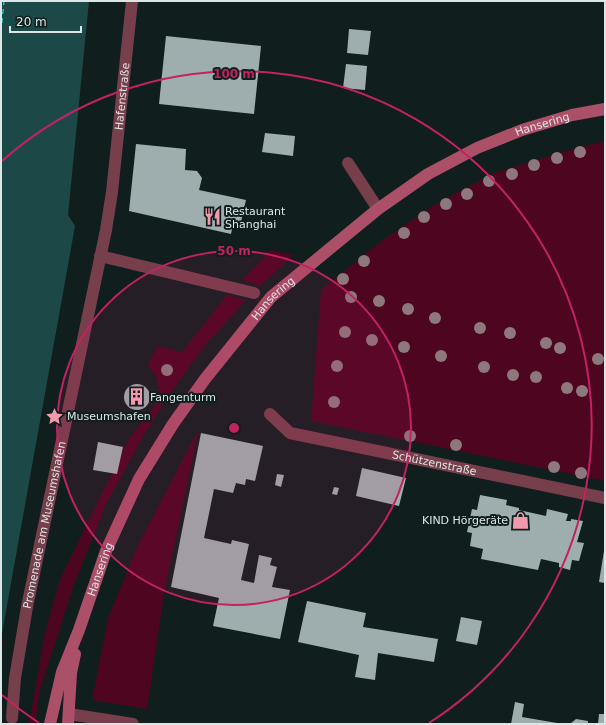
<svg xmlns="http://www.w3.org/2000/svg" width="606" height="725" viewBox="0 0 606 725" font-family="'DejaVu Sans',sans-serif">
	<rect width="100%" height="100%" fill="#111e1e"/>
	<g fill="#4d0520">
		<path d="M605,141V481L311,421L321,290L380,242L434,205L494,173L563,152Z"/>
		<path d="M271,250L294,255L260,286L242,280Z"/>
		<path d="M227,295L246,300L203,348L172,391L145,433L106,504L74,585L57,637L40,690L35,724H29L45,633L60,579L129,439L154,407L159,391L157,378L148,366L157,346L182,352Z"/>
		<path d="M199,429L165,588L147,709L92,700L108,618L139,543Z"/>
	</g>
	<path fill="#1d4848" d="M1,1H89L68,215L75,226L1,639Z"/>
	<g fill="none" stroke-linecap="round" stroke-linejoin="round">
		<path stroke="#26fafb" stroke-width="1" stroke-dasharray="5 4" stroke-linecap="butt" d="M1,32L4,1"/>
	</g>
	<g fill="#9eaeae">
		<path d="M349,29L371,31L368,55L347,53Z"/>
		<path d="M166,36L261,46L254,114L159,104Z"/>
		<path d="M346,64L367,66L365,90L343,88Z"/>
		<path d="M265,133L295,136L293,156L262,152Z"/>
		<path d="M136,144L186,149L185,170L197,171L202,178L199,190L246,200L241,222L234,220L231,234L129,211Z"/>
		<circle cx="137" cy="397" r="13"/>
		<path d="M201,433L263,446L255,481L246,479L245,485L236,483L233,493L214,489L204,538L231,544L232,540L249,544L241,580L254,583L259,555L272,558L270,565L277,567L272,587L290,590L280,639L213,626L219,598L171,587Z"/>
		<path d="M98,442L123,447L117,474L93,470Z"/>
		<path d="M362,468L406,478L399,506L356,496Z"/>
		<path d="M277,474L284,475L281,487L275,485Z"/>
		<path d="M334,487L339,488L337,495L332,494Z"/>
		<path d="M480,495L507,500L506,505L519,508V510L546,516L547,509L568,514L566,521H571V519L583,521L577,542L584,543L579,561L572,560L570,570L559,567V563L541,559L538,570L481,559L483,549L470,546L472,533L467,532L472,509L477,510Z"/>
		<path d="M604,551H605V583L599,582Z"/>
		<path d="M307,601L366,613L363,627L438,639L434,662L378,653L375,680L355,677L359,655L298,642Z"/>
		<path d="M461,617L482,621L477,645L456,641Z"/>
		<path d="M515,702L524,704L522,717L563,724H511Z"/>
		<path d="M599,714H605V724H598Z"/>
		<path d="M576,719L588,721V724H570Z"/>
	</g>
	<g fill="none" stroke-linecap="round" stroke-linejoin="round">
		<path stroke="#773f4c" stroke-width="12" d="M348,163L378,209"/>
		<g stroke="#773f4c" stroke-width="12">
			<path d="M100,256L254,293"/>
			<path id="s1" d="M270,414L290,433L605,498"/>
			<path d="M69,714L133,724"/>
			<path id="s2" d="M12,718L15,678L27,607L106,230L112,192L132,1"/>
		</g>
		<g stroke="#ab5068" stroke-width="12">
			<path id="s3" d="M50,724L62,672L79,630L106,551L139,479L173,424L205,379L271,297L378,209L428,174L477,148L522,130L572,115L605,109"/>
			<path d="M68,724L71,673L75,654"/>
		</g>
	</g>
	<g fill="#8d787d">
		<circle cx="580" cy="152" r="6"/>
		<circle cx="557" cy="158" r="6"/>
		<circle cx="534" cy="165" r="6"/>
		<circle cx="512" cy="174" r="6"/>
		<circle cx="489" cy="181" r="6"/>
		<circle cx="467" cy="194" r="6"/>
		<circle cx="446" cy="204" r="6"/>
		<circle cx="424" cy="217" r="6"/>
		<circle cx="404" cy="233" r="6"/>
		<circle cx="364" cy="261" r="6"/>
		<circle cx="343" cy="279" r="6"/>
		<circle cx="351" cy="297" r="6"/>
		<circle cx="379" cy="301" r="6"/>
		<circle cx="408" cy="309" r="6"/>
		<circle cx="435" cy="318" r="6"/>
		<circle cx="480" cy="328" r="6"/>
		<circle cx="345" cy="332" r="6"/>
		<circle cx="510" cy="333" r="6"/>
		<circle cx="372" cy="340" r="6"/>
		<circle cx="546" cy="343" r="6"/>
		<circle cx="404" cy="347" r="6"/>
		<circle cx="560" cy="348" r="6"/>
		<circle cx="441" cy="356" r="6"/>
		<circle cx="598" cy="359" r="6"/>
		<circle cx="337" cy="366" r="6"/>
		<circle cx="484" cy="367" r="6"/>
		<circle cx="167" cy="370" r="6"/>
		<circle cx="513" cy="375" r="6"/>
		<circle cx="536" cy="377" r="6"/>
		<circle cx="567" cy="388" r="6"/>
		<circle cx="582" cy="391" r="6"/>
		<circle cx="334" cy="402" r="6"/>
		<circle cx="410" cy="436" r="6"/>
		<circle cx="456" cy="445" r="6"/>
		<circle cx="554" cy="467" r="6"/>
		<circle cx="581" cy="473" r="6"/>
	</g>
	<circle cx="234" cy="428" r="177" fill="#c32262" fill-opacity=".12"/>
	<g fill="none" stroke="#c32262" stroke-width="2">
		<circle cx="234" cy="428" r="177"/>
		<path d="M39 723A354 354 0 0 1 2 695M2 161A354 354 0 1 1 429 723"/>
	</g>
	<defs>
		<symbol id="restaurant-bare" viewBox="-9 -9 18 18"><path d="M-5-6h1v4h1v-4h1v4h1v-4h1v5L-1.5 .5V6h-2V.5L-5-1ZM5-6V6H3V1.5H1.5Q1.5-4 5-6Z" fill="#f29aad" stroke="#111e1e" stroke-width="2.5" paint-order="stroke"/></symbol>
		<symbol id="building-bare" viewBox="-9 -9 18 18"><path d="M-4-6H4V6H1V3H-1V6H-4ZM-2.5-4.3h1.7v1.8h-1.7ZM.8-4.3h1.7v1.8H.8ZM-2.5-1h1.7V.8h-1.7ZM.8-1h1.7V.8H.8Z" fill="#f29aad" stroke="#111e1e" stroke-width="2.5" paint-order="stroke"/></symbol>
		<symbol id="sight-bare" viewBox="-9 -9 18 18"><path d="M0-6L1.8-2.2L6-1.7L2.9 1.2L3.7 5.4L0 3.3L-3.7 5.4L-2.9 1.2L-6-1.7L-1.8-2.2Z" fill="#f29aad" stroke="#111e1e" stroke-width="2.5" paint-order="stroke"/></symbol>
		<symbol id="shop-bare" viewBox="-9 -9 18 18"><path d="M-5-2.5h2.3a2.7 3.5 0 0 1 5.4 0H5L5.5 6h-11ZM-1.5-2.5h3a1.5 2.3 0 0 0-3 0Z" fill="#f29aad" stroke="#111e1e" stroke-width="2.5" paint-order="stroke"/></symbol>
	</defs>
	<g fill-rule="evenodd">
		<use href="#restaurant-bare" x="200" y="204" width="25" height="25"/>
		<use href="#building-bare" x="124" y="384" width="25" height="25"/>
		<use href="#sight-bare" x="42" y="404" width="25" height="25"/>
		<use href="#shop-bare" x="508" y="508" width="25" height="25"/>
	</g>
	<g text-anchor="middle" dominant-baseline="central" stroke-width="4" stroke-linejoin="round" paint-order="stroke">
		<g font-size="11" fill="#dde6e6" stroke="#111e1e">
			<text stroke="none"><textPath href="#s2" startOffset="632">Hafenstraße</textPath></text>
			<text stroke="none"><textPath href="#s3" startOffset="811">Hansering</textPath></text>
			<text stroke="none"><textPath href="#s3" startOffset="487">Hansering</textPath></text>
			<text stroke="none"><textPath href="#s1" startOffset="175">Schützenstraße</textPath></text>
			<text stroke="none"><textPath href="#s2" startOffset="196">Promenade am Museumshafen</textPath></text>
			<text stroke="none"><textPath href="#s3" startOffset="163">Hansering</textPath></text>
		</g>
		<g font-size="11" fill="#dde6e6" stroke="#111e1e" text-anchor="start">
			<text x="225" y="211">Restaurant<tspan x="225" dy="13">Shanghai</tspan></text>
			<text x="150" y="397">Fangenturm</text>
			<text x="67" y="416">Museumshafen</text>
			<text x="508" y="520" text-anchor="end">KIND Hörgeräte</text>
		</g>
	</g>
	<circle cx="234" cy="428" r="6" fill="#c32262" stroke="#111e1e" stroke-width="2"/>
	<g font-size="12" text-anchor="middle" font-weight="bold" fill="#c32262" stroke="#111e1e" stroke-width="4" stroke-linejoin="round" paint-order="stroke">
		<text x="234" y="78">100 m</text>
		<text x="234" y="255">50 m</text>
	</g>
	<rect width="606" height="725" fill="none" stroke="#dde6e6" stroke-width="4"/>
	<path d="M10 26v6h71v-6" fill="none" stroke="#dde6e6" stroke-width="2"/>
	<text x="16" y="26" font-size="12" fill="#dde6e6" stroke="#111e1e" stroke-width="3" paint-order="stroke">20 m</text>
</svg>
